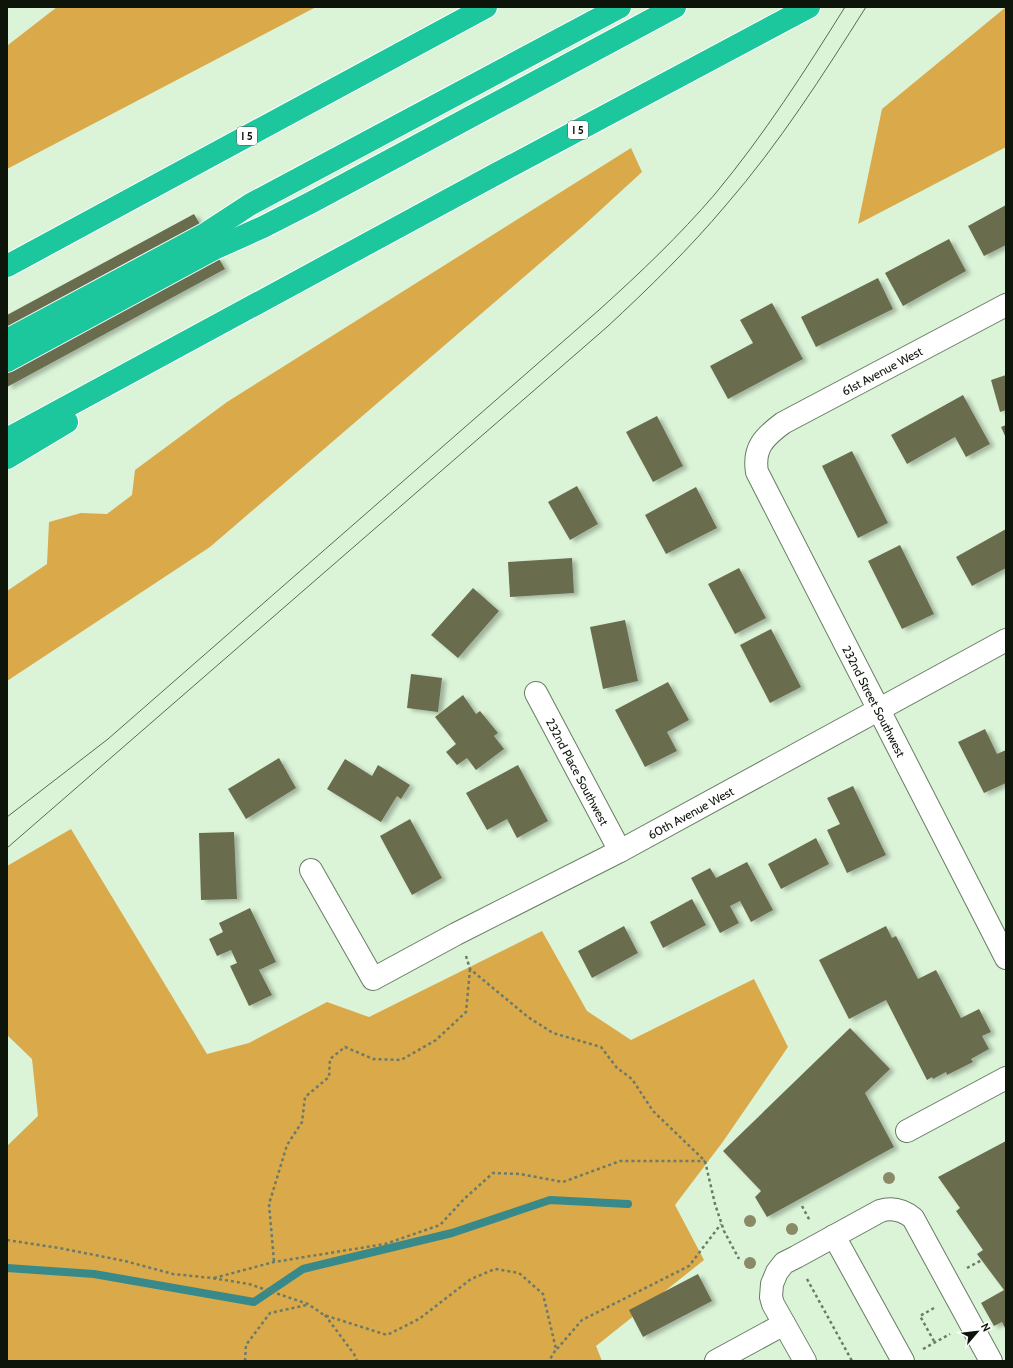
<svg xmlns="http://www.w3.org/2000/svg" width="1013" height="1368" viewBox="0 0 1013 1368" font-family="Cabin,sans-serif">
	<defs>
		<filter id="shadow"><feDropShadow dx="4.5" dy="2.5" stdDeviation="2" flood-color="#0004"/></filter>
	</defs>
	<rect width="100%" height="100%" fill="#dbf4d7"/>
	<g fill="#daa949">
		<path d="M57,7H316L7,169V45H8Z"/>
		<path d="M1006,7V147L858,224L882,109Z"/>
		<path d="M631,148L642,172L582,227L210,547L7,681V591L47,564L49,522L81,513L107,514L132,495L135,470L227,402Z"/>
		<path d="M71,829L207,1054L249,1043L327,1002L369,1017L542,931L587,1011L631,1040L754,979L788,1047L722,1143L675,1205L704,1260L596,1346L602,1361H7V1146L38,1116L32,1059L7,1035V866Z"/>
	</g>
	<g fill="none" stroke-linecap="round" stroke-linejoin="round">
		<path stroke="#38898a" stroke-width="8" d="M7,1268L94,1274L254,1302L303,1269L452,1233L550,1200L628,1204"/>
	</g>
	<g fill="#6b6d4e" filter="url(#shadow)">
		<path d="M1006,205V245L984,256L968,226Z"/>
		<path d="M194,214L201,226L7,330V315Z"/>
		<path d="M949,239L966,271L903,306L885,273Z"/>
		<path d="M218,257L225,269L7,387V370Z"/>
		<path d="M878,278L893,309L816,347L801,317Z"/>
		<path d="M772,303L803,359L728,399L710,366L753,343L740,320Z"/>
		<path d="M1006,375V410L1000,412L991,380Z"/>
		<path d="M963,395L990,444L966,457L955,437L907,464L891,435Z"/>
		<path d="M657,416L683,466L653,482L626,432Z"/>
		<path d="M1006,425V438L1001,427Z"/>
		<path d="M852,451L888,523L858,538L822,466Z"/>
		<path d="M577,486L598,524L570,540L548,502Z"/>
		<path d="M696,487L717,528L666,554L645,515Z"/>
		<path d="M1006,529V568L972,586L956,557Z"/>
		<path d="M900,545L934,614L902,629L868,561Z"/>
		<path d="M572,558L574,593L510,597L508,562Z"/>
		<path d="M739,568L766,618L735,634L708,584Z"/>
		<path d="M473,588L499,611L458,658L431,635Z"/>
		<path d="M625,620L638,681L603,689L590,627Z"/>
		<path d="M771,629L801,687L770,703L740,645Z"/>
		<path d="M411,674L442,678L438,712L407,708Z"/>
		<path d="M668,682L689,720L667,732L677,751L645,767L615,710Z"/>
		<path d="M463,695L476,714L480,711L498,733L494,736L504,749L476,770L467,758L457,765L446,752L456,744L435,717Z"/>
		<path d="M985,729L997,754L1006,750V783L984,793L958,742Z"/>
		<path d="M279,758L296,788L246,819L228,789Z"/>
		<path d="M345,759L372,776L378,765L410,785L401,799L397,796L381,822L327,789Z"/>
		<path d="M518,765L548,821L517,838L507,819L487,830L466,793Z"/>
		<path d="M853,786L886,855L847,873L827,830L840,824L827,798Z"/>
		<path d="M410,819L442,878L412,895L380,836Z"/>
		<path d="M234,832L237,899L201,900L199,833Z"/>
		<path d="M816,838L829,864L781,889L768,864Z"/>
		<path d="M747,862L773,910L751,922L740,901L730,906L739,923L720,933L691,878L710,868L716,878Z"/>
		<path d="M692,899L706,925L663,948L650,922Z"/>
		<path d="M250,908L276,962L259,970L272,995L249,1006L230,966L237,963L231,950L217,956L209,939L223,932L219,923Z"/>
		<path d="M624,926L638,953L592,978L578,951Z"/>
		<path d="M886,926L892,938L896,936L918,979L936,970L961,1018L979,1009L991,1032L982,1036L989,1049L971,1059L973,1062L947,1075L946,1072L933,1079L932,1077L927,1080L886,1000L849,1019L819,960Z"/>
		<path d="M850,1028L890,1069L865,1093L894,1147L767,1217L755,1197L761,1191L723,1151Z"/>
		<path d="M1006,1141V1330L1002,1322L994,1326L981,1303L1004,1290L977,1254L983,1250L956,1211L960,1208L938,1177Z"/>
		<path d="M698,1274L712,1301L643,1337L629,1310Z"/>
	</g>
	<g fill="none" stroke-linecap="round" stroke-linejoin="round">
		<defs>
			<g id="minor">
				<path id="s1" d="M1006,305L783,423C764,437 753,448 757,472L1006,958"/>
				<path id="s2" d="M536,693L620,851"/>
				<path id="s3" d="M311,870L373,979L456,934L620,851L1006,640"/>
				<path d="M907,1131L1006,1078"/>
				<path d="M834,1236L903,1361"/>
				<path d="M716,1361L784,1324"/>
				<path d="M805,1361L773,1304L771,1297L772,1284L777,1272L784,1263L796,1257L880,1211C892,1207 903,1210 913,1218L991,1361"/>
			</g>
			<g id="highway">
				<path d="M7,266L486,7"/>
				<path d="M7,340L205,234L251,204L620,7"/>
				<path d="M7,361L214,249L263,227L312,202L675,7"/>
				<path d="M7,439L496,174L809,7"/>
				<path d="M7,458L67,422"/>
			</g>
		</defs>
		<use href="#minor" stroke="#677d63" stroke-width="24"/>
		<use href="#highway" stroke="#fff" stroke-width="24"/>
		<g stroke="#6b7b68" stroke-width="2.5" stroke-dasharray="3 3" stroke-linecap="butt">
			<path d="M466,956L470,969L528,1017L553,1033L601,1047L617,1068L632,1079L653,1111L705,1161L715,1204L724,1231L739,1259"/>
			<path d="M802,1206L810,1221"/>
			<path d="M7,1240L59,1248L125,1261L173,1274L212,1278L249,1284L308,1304L324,1315L387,1335L419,1319L471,1279L495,1269L519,1273L543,1294L556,1349L549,1361"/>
			<path d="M274,1261L269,1204L287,1145L302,1122L305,1097L329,1077L330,1059L345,1047L373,1059L401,1060L436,1040L466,1012L470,969"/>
			<path d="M967,1268L982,1260"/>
			<path d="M214,1278L274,1262L385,1244L440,1225L464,1199L493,1173L520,1174L563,1182L620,1161H705"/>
			<path d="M807,1279L852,1361"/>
			<path d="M934,1308L920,1316L935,1343"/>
			<path d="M325,1315L354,1354L357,1361"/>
			<path d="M557,1349L582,1320L689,1266L721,1224"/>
			<path d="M923,1349L950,1334"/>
			<path d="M245,1361L246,1345L270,1313L307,1305"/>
		</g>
		<use href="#minor" stroke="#fff" stroke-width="22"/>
		<use href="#highway" stroke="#1cc79d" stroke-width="22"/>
		<g stroke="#5a6857" stroke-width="1">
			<path d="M7,817L108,739L599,310C640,273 679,236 715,194C764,135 805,71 845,7"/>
			<path d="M7,848L607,327C649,288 689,249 726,205C779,144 823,75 866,7"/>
		</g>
	</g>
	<g fill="#8a8a66">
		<circle cx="889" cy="1178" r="6"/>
		<circle cx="750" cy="1221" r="6"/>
		<circle cx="792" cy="1229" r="6"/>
		<circle cx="750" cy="1263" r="6"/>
	</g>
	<g text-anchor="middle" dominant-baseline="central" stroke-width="4" stroke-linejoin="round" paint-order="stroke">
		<g fill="#fff" stroke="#565b54" stroke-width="1">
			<rect x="568" y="121" width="20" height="18" rx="3"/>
			<rect x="237" y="127" width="20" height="18" rx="3"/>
		</g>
		<g font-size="11" font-weight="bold" fill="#0d150b">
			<text x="578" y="130">I 5</text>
			<text x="247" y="136">I 5</text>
		</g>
		<g font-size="12" fill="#0d150b" stroke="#fff">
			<text transform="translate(882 371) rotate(-28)">61st Avenue West</text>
			<text stroke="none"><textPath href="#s1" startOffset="569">232nd Street Southwest</textPath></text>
			<text stroke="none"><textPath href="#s2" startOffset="89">232nd Place Southwest</textPath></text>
			<text stroke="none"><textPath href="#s3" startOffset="484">60th Avenue West</textPath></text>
		</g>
	</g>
	<rect width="1013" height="1368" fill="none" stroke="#0d150b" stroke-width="16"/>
	<g transform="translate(977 1332) rotate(62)" stroke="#ffffff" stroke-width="3" paint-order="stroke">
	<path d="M0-3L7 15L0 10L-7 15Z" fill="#0d150b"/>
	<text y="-6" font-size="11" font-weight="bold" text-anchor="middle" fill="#0d150b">N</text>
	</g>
</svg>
